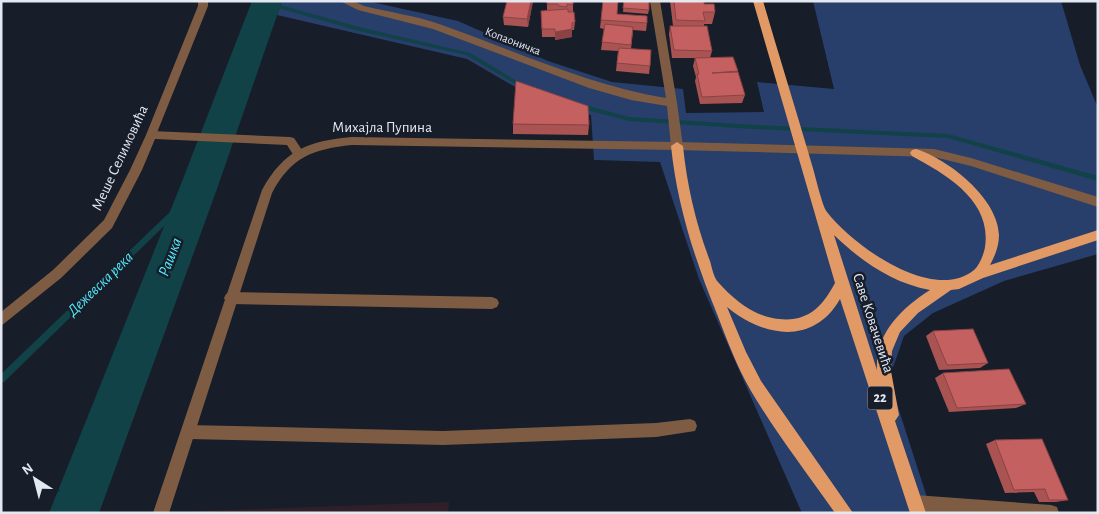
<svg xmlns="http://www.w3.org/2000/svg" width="1099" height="514" viewBox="0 0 1099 514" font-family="'Alegreya Sans',sans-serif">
	<rect width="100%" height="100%" fill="#171d29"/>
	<path fill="#2f1f28" d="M449,502L448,513H197L198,511Z"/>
	<path fill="#283e6b" d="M282,1H367L458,21L548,61L612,82L683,89L686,113L764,112L757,82L834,89L813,1H1061L1080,65L1098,108V254L1004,281L933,313L904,336L889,379L932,513H802L699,279L660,162L594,160L591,115L534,98L467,59L277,15Z"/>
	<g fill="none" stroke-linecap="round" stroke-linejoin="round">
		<g fill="#114247" fill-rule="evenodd">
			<path d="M266,1L359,27L470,53L527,87L526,88H522L466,55L359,31L264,4L263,3Z"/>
			<path d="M579,104H581L629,117L754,125L948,134L1098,176V181L948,138L754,129L629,121L579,108Z"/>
			<path d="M198,186L201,189L200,191L4,382L1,383V374L196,187Z"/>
		</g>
		<path fill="#114247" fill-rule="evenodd" d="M252,1H282L217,189L99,513H49L179,189Z"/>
		<g fill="#7e5c43" fill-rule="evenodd">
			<path d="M151,131L290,137L294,138L304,153L298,157L294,156L287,145L155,139L142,170L112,228L61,278L1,326V312L53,270L104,220L130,170L146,135Z"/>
			<path d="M231,292L492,297L497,299L499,303L497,307L492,309L231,304L226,302L224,298L226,294Z"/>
			<path d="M690,419L695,421L697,426L695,431L656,437L443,445L188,439L183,437L181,432L183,427L188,425L443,431L656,423Z"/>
			<path d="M915,495L1051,505L1057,507L1059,513H942L915,511L909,509L907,503L909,497Z"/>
		</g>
		<g fill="#7e5c43" fill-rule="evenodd">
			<path d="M198,1H208V6L156,135L155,138H147L146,135L198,6Z"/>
			<path d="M340,1H353L364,6C389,12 417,16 442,25C516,51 588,85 666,98L650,1H660L677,103L683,146L677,150L671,146L667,106L631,100L589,88L433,29L358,10Z"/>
		</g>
		<path fill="#7e5c43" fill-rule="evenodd" d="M352,137L677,142L934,149L971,158L1098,197V207L971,166L934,157L677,150L352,145C313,149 291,157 272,193L169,513H153L262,190C284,150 308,141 352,137Z"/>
		<path fill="#e19a65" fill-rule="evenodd" d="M753,1H763C779,56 796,110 812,165C815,174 822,206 827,212C851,244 933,304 974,270C979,266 984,254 985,247C992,201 947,175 912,156L910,153L912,150L916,149C948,159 998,198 999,235C999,246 995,256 990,265L1098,230V240L983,278L959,289L951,290L918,313L900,332L892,351L891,371L899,415L895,421L926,513H910L840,299C814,345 764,338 727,307L746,352L761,381L853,513H835C807,473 776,433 751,391C737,367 727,340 717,314C695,260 677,205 671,146L677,142L683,146C687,186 696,224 710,261C712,268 714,278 718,282C734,300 755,317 779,319C808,322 822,307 835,283ZM834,235C861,261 892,283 930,290C902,308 875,333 877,370Z"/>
	</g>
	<g fill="#a95353">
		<path d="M533,1L528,27L504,25L503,17Z"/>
		<path d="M547,1H573V12L575,22L574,30H572V37L555,40V37H542L541,11H547Z"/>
		<path d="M603,1L617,14L647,23L646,31L633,30L631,49L650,66L649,74L616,71L618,51L601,50L604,29L600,28Z"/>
		<path d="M624,1L649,10L648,14L623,12Z"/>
		<path d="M670,1H711H704V4L715,12L712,24H704V26L712,51L710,58L738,71L737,73L745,95L742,103L700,104L695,81L696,77L693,66L695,58H698H672L669,34L670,26H673Z"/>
		<path d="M513,124L589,125L588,135L513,134Z"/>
		<path d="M933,331L988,363L980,368L939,370L926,336Z"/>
		<path d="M943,373L1026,404L1016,408L949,412L935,378Z"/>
		<path d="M995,440L1068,500L1056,502H1039L1034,492L1005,493L986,444Z"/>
	</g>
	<g fill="#8a4344">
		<path d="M531,1H533L528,27L527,19Z"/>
		<path d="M572,29V37L555,40V32Z"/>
	</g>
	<g fill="#c56061" stroke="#8a4344">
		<path d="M507,1H531L527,19L503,17Z"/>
		<path d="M547,1H573V5L567,4V7L559,6L558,4H547Z"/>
		<path d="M603,1H618L617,14L647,16V23L601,20Z"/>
		<path d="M624,1H649V10L623,8Z"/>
		<path d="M674,1H704V4H714L715,12H703L705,21L676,20Z"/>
		<path d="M568,9V12H574L575,22L572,23V29L555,32V29H542L541,11Z"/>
		<path d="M605,24L633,27L631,45L602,42Z"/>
		<path d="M670,26H707L712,51L674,50Z"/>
		<path d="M619,48L651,50L650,66L617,63Z"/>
		<path d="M733,57L738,71L712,73L738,72L745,95L702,97L697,74H699L695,58Z"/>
		<path d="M516,81L588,106L589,125L513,124Z"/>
		<path d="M973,329L988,363L947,365L933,331Z"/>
		<path d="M1009,369L1026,404L957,408L943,373Z"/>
		<path d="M1042,439L1068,500H1049L1045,489L1014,490L995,440Z"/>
	</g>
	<g text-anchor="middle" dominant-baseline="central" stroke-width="5" stroke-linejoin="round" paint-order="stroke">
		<g font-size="12" fill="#e4e8f1" stroke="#171d29">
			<text transform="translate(513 41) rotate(21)">Копаоничка</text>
		</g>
		<rect fill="#171d29" stroke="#a6abb5" stroke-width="1" x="867.5" y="386.5" width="25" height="23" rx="4"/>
		<g font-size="14" font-weight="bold" fill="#e4e8f1">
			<text x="880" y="398">22</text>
		</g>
		<g font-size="15" fill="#e4e8f1" stroke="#171d29">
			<text x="382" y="127">Михајла Пупина</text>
			<text transform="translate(120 158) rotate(-65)">Меше Селимовића</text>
			<text transform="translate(873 323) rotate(72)">Саве Ковачевића</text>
		</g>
		<g font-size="16" font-style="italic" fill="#52ebfa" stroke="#171d29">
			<text transform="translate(170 257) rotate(-69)">Рашка</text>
			<text transform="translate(100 284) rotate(-44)">Дежевска река</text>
		</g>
	</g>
	<rect width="1099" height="514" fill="none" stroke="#e4e8f1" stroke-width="5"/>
	<g transform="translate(35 479) rotate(324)" stroke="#171d29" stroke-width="4" paint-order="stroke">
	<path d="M0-4L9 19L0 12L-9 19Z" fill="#e4e8f1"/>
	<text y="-8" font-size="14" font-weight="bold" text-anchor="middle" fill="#e4e8f1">N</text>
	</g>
</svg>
